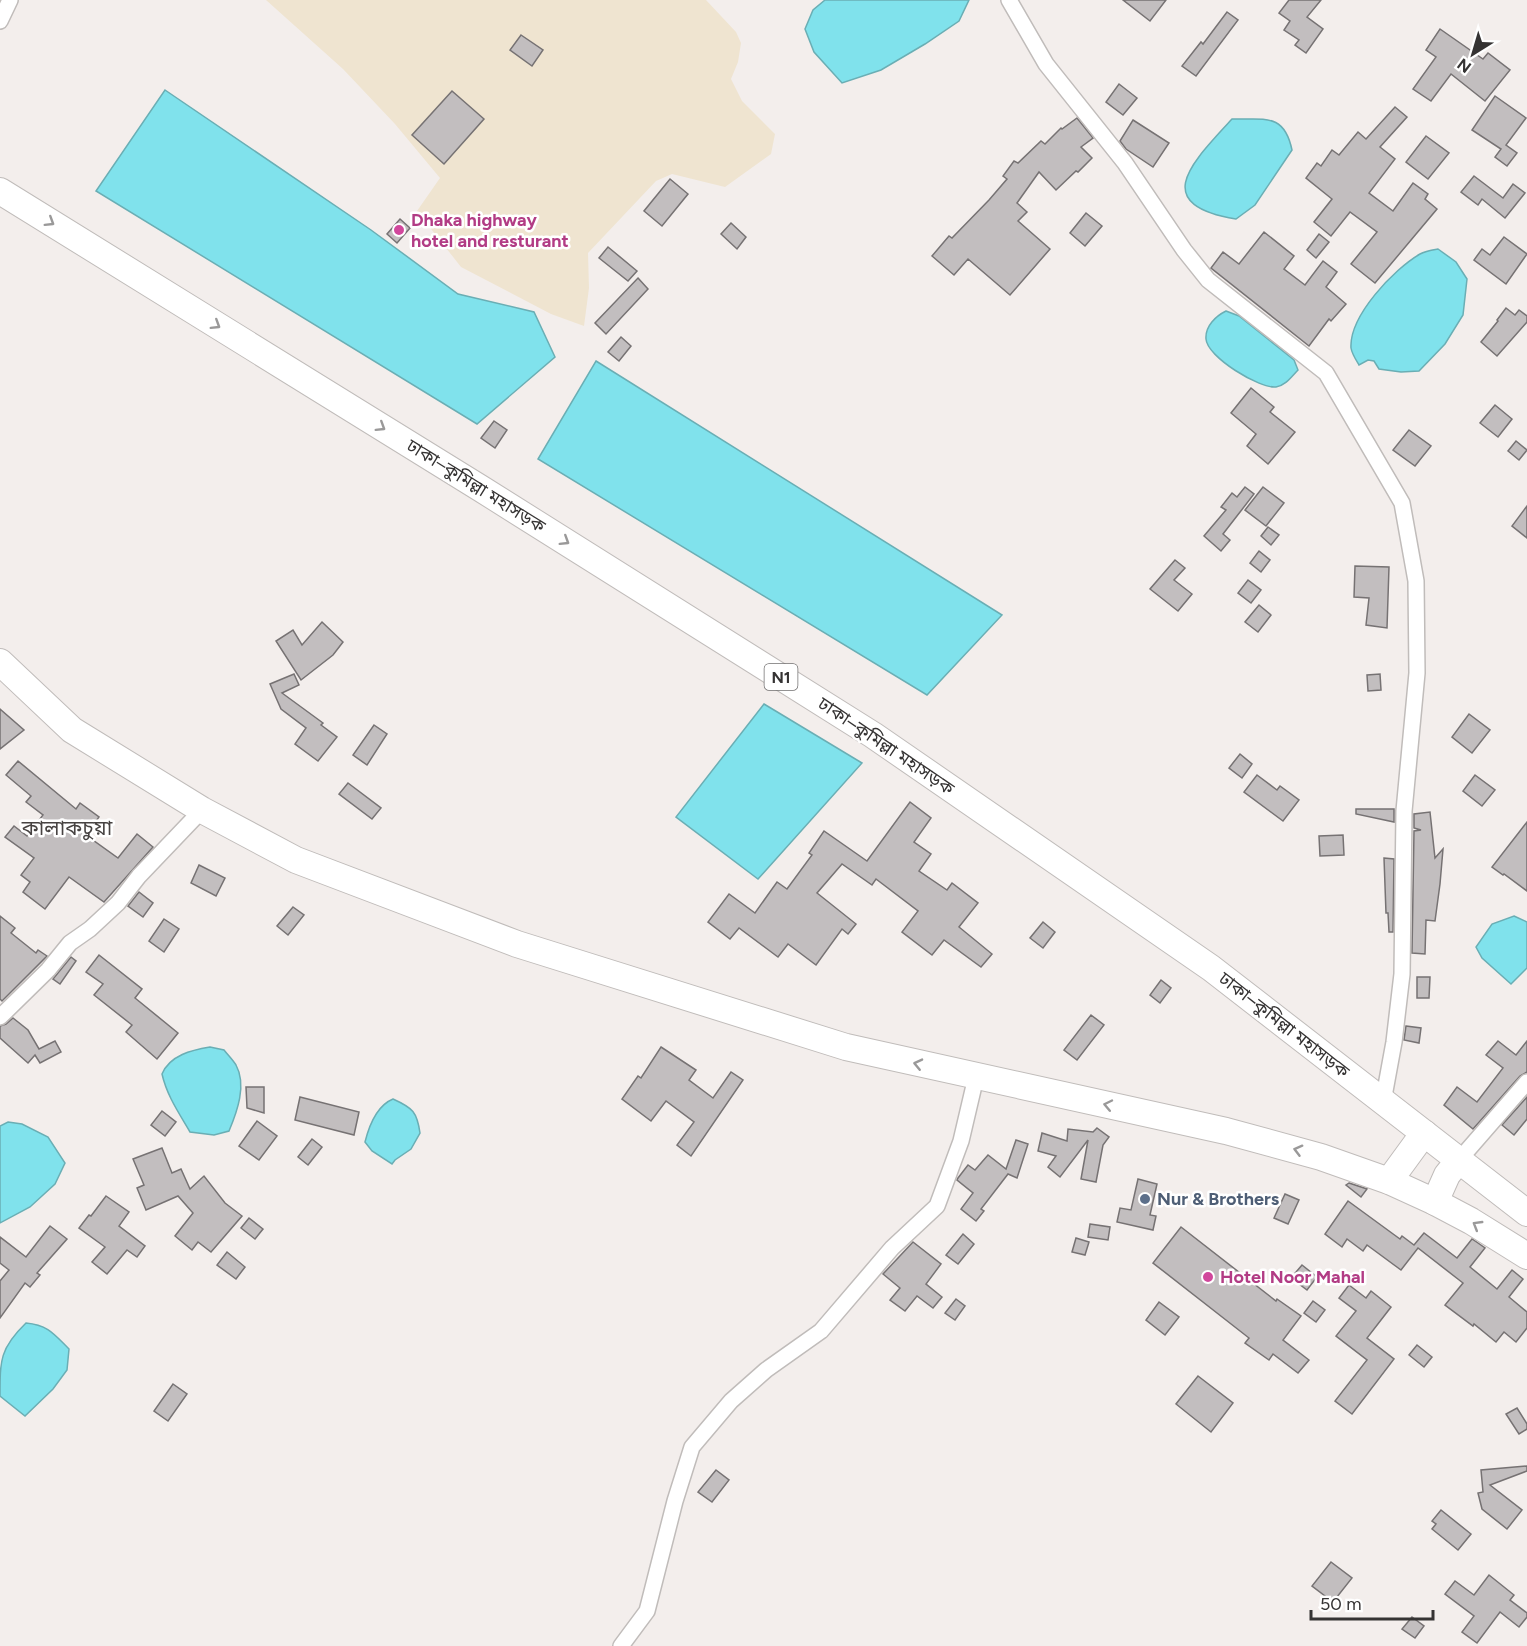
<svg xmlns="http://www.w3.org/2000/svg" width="1527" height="1646" viewBox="0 0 1527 1646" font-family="Figtree,'Noto Sans Bengali',sans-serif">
	<rect width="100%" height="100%" fill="#f3eeec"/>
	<path fill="#efe4d0" d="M266,0H706L736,32L741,43L738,62L731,79L742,101L775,134L771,154L725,187L672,174L656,181L588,253L589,288L584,326L551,314L461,267L417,211L440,178L395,124L343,69Z"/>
	<g fill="#80e2ec" stroke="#6aaeb4" stroke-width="1.5">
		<path d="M825,0H969L959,21L925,44L881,70L842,83L814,52L805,29L813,10Z"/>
		<path d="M165,90L371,230L458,294L534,312L555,357L477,424L96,191Z"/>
		<path d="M1232,119C1264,120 1284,112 1292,150L1255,205L1236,219C1147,204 1194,161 1232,119Z"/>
		<path d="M1438,249L1456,262L1467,279L1463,315L1445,344L1419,371L1401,372L1379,369L1374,361L1368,360L1359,365C1356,360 1352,354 1351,348C1349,316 1394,269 1420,254C1425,251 1432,250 1438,249Z"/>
		<path d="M1226,311L1239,316L1294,360L1298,370C1291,377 1286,385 1276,387C1260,389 1207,357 1206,339C1205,326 1216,316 1226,311Z"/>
		<path d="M596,361L1002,615L927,695L538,459Z"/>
		<path d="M764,704L862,763L758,879L676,817Z"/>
		<path d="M1514,916L1527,922V968L1511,984L1482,958L1476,947L1492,924Z"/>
		<path d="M210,1047L224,1050C228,1055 233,1060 236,1065C247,1085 237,1112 229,1131L214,1135L190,1132C179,1113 167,1096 162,1074C170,1055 192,1050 210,1047Z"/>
		<path d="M393,1099C413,1108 417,1112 420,1133L411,1149L395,1160L392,1164L372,1151L365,1142C369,1126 376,1106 393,1099Z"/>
		<path d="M8,1122L22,1124L48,1137L65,1163L55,1184L30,1207L0,1223V1126Z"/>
		<path d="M26,1323C48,1325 54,1334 69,1349L67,1370L53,1389L25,1416L0,1396C0,1360 0,1348 26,1323Z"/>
	</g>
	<g fill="#c2bebf" stroke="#767273" stroke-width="1.5">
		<path d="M1123,0H1166L1150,21Z"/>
		<path d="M1289,0H1321L1307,17L1323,29L1306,53L1295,45L1299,40L1284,30L1290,21L1279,13Z"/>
		<path d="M1227,12L1238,20L1196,76L1182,66L1201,42L1203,44Z"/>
		<path d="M1440,29L1483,59L1488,53L1510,70L1485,101L1451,74L1431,101L1413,89L1436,57L1426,50Z"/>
		<path d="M521,35L543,50L532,66L510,50Z"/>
		<path d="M1119,84L1137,98L1123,115L1106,102Z"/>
		<path d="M452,91L484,119L444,164L412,135Z"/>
		<path d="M1495,96L1526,118L1506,145L1517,153L1507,166L1495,157L1501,149L1472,130Z"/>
		<path d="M1395,107L1407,117L1380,147L1395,159L1369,193L1393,211L1413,183L1428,194L1425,199L1437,209L1375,283L1351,264L1377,232L1350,212L1331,236L1314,222L1332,199L1306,178L1317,163L1321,166L1332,150L1339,155L1358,132L1366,139Z"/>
		<path d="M1077,118L1093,138L1081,147L1092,158L1078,172L1076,171L1056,190L1039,172L1017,203L1027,212L1018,221L1050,249L1010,295L968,259L954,275L932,256L949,236L952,238L989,200L1007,179L1003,176L1014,161L1018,163L1041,141L1045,144L1061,128L1062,129Z"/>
		<path d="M1133,120L1169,143L1153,167L1126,149L1120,141Z"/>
		<path d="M1426,136L1449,153L1428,179L1406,162Z"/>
		<path d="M1474,176L1503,198L1513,184L1525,193L1505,218L1482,199L1478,205L1461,192Z"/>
		<path d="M670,179L688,194L662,226L644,211Z"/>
		<path d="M1086,213L1102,226L1085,246L1070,233Z"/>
		<path d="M400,219L410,228L397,243L387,234Z"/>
		<path d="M731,223L746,237L737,249L721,234Z"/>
		<path d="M1264,232L1294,256L1284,269L1305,285L1323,261L1337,272L1326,287L1346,304L1331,321L1329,319L1309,346L1211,268L1223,252L1239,264Z"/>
		<path d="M1319,234L1329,242L1316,258L1307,250Z"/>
		<path d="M1504,237L1527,254L1506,284L1474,260L1482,249L1490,255Z"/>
		<path d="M608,247L637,271L628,281L599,258Z"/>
		<path d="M638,278L648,289L606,334L595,323Z"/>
		<path d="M1506,308L1515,315L1519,310L1527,316V322L1497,356L1481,342L1498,321L1497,320Z"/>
		<path d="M621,337L631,346L619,361L608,352Z"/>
		<path d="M1251,388L1274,407L1270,412L1295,432L1268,464L1247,446L1256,434L1231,413Z"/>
		<path d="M1495,405L1512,419L1498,437L1480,423Z"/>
		<path d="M494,421L507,430L495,448L481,438Z"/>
		<path d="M1409,430L1431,446L1415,466L1393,450Z"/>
		<path d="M1516,441L1527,450L1519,460L1508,451Z"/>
		<path d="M1245,487L1254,494L1223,534L1230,540L1221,551L1204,536L1226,510L1221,507L1232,493L1237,497Z"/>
		<path d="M1263,487L1284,503L1266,526L1245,510Z"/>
		<path d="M1527,506V538L1512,526Z"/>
		<path d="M1268,527L1279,535L1271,545L1261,536Z"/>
		<path d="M1259,551L1270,560L1261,572L1250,563Z"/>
		<path d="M1175,560L1185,568L1174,580L1192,594L1178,611L1150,589Z"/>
		<path d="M1355,566L1389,567L1387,628L1366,625L1369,598L1354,597Z"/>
		<path d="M1248,580L1261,590L1251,603L1238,593Z"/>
		<path d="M1259,605L1271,615L1258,632L1245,622Z"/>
		<path d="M322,622L343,642L333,655L301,680L276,641L293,630L302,645Z"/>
		<path d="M294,674L299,685L282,693L323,723L321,725L337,737L318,761L295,744L306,728L281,709L270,684Z"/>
		<path d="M1380,674L1381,690L1368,691L1367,675Z"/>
		<path d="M0,709L24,730L0,749Z"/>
		<path d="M1469,714L1490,730L1472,753L1452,737Z"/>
		<path d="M374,725L387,734L367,765L353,755Z"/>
		<path d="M1240,754L1252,764L1242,778L1229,768Z"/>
		<path d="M18,761L76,809L80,803L99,817L86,835L118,858L137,834L153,847L104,902L69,877L45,909L23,892L30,882L21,875L34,858L5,837L14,826L27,836L43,815L26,802L31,796L6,775Z"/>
		<path d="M1257,775L1277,790L1280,786L1299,800L1283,821L1244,792Z"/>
		<path d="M1475,775L1495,790L1482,806L1463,791Z"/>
		<path d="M348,783L381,808L372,819L339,794Z"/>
		<path d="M910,802L931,818L914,842L931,854L919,871L947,890L952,883L978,903L959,927L992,954L981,967L944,940L932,955L902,932L918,911L876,879L872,885L842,864L817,893L856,924L848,934L842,929L816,965L788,944L778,957L739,928L730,939L708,922L729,894L755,913L777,882L787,889L812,855L809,853L824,831L867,861Z"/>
		<path d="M1356,809H1394V822L1356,814Z"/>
		<path d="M1430,812L1435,858L1443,849L1440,884L1435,921L1426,920L1425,954L1412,953L1414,831L1421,830L1414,828V814Z"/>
		<path d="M1527,822V891L1504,874L1503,875L1492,867Z"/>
		<path d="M1343,835L1344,855L1320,856L1319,836Z"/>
		<path d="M1384,858L1394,859L1393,932H1389L1388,913H1386Z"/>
		<path d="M199,865L225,878L216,896L191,883Z"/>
		<path d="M139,892L153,903L143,917L128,906Z"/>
		<path d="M293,907L304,915L288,935L277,926Z"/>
		<path d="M0,916L15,928L11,933L36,953L38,950L47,956L2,1001L0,999Z"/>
		<path d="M164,919L179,929L164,952L149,941Z"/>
		<path d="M1043,922L1055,932L1043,948L1030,938Z"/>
		<path d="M99,955L142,989L135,998L178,1033L157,1059L126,1032L132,1025L94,995L103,984L86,972Z"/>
		<path d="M71,957L76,961L60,984L53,979Z"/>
		<path d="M1417,977H1430L1429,998H1417Z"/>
		<path d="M1161,980L1171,988L1160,1003L1150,995Z"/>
		<path d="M1091,1015L1104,1025L1077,1060L1064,1050Z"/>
		<path d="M13,1018L28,1030L39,1049L55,1041L61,1052L40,1063L35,1055L28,1063L0,1038V1026L6,1024Z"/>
		<path d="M1406,1026L1421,1028L1419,1043L1404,1040Z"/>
		<path d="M1498,1041L1516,1055L1527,1041V1072L1520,1076L1473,1129L1444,1105L1457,1087L1477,1102L1503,1068L1486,1055Z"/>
		<path d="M661,1047L696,1070L689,1080L713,1098L731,1072L743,1080L691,1156L677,1145L694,1122L666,1101L651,1121L622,1099L638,1076L641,1078Z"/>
		<path d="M246,1087H264V1113L247,1108Z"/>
		<path d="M300,1097L359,1112L354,1135L295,1120Z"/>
		<path d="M1527,1097V1119L1514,1135L1502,1125Z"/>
		<path d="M162,1111L176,1122L165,1136L151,1125Z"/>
		<path d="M257,1121L277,1136L259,1160L239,1146Z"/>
		<path d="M1097,1128L1109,1137L1103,1145L1096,1182L1081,1179L1088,1140L1060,1177L1048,1167L1056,1156L1038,1151L1042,1133L1067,1141L1068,1129L1093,1132Z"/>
		<path d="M312,1139L322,1147L308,1165L298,1157Z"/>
		<path d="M1016,1140L1028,1144L1017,1178L1008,1174L981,1209L984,1211L976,1221L961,1209L973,1193L957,1180L958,1178L968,1165L975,1170L988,1155L1006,1169Z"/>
		<path d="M162,1148L172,1173L181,1169L190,1189L204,1176L225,1203L242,1216L211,1252L198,1242L192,1250L175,1236L193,1213L178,1196L146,1210L137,1188L144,1185L133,1159Z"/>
		<path d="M1138,1179L1157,1184L1150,1215L1156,1216L1153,1230L1117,1222L1120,1208L1131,1210Z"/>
		<path d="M1349,1183L1367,1189L1361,1197L1346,1185Z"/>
		<path d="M1285,1194L1299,1200L1288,1224L1274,1218Z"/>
		<path d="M106,1196L129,1212L119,1226L145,1246L137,1257L127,1250L107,1274L92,1262L105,1247L79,1228L89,1215L91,1216Z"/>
		<path d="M1348,1201L1400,1239L1402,1236L1414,1245L1424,1233L1457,1258L1472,1239L1478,1243L1485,1248L1470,1267L1497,1289L1512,1270L1523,1279L1509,1297L1527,1312V1328L1516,1342L1504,1332L1496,1342L1474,1324L1473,1326L1445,1305L1463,1283L1418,1248L1401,1270L1367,1245L1363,1251L1347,1239L1342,1247L1325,1234Z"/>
		<path d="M249,1218L263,1229L255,1239L241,1228Z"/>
		<path d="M1090,1224L1110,1227L1108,1240L1088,1237Z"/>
		<path d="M50,1226L67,1239L37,1273L40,1275L30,1287L25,1283L0,1318V1281L9,1270L0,1263V1237L26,1257Z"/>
		<path d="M1181,1227L1276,1301L1277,1299L1301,1316L1283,1340L1309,1360L1298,1373L1273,1354L1269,1360L1245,1343L1249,1338L1153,1263Z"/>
		<path d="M963,1234L974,1244L958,1264L946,1255Z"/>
		<path d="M1076,1238L1089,1242L1085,1255L1072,1252Z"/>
		<path d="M913,1242L941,1264L926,1284L942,1297L933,1308L917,1296L905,1311L890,1300L900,1288L883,1274Z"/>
		<path d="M227,1252L245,1267L236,1279L217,1265Z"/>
		<path d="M1302,1265L1317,1277L1307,1290L1291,1278Z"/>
		<path d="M1349,1285L1366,1298L1371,1291L1391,1307L1367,1338L1394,1359L1352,1414L1335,1401L1367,1360L1336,1336L1356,1311L1339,1298Z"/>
		<path d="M956,1299L965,1306L955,1320L945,1313Z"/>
		<path d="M1313,1301L1325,1310L1316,1322L1304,1313Z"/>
		<path d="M1159,1302L1179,1317L1165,1335L1146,1320Z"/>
		<path d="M1417,1345L1432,1357L1424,1367L1409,1355Z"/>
		<path d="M1198,1376L1233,1403L1211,1432L1176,1404Z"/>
		<path d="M173,1384L187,1394L168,1421L154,1411Z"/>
		<path d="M1517,1408L1527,1424V1429L1519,1434L1506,1414Z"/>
		<path d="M1527,1466V1471L1490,1485L1522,1510L1507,1529L1482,1509L1478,1493L1483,1492L1481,1470Z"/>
		<path d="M716,1470L729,1480L712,1502L698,1492Z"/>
		<path d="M1441,1510L1471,1534L1458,1550L1432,1529L1436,1524L1432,1521Z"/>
		<path d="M1331,1562L1352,1578L1333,1602L1312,1586Z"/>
		<path d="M1489,1575L1514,1595L1510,1600L1527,1613V1617L1519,1627L1500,1612L1477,1643L1462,1632L1474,1616L1445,1594L1455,1581L1474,1595Z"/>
		<path d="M1412,1617L1424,1626L1415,1638L1402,1629Z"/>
	</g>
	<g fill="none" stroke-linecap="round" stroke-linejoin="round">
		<defs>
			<g id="minor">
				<path d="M1009,0L1046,64L1125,163L1184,250L1208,280L1326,373L1402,503L1416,581L1417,673L1404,811L1402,974L1394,1042L1383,1102"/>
				<path d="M0,21L10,0"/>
				<path d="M0,1017L48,970L70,943L90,929L118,903L139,876L202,810"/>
				<path d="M1459,1160L1527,1082"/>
				<path d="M621,1646L647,1611L675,1501L692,1447L731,1401L766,1370L821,1331L892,1248L937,1206L961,1141L976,1077"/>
			</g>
			<g id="trunk">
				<path d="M0,191L480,488L873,735L1211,968L1527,1213"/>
				<path d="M0,662L72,730L202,810L296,860L517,944L846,1047L1226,1131L1321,1157L1389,1181L1435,1202L1471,1221L1527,1256"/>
				<path d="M1389,1181L1424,1133"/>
				<path d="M1435,1202L1447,1175L1459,1160"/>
			</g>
		</defs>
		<use href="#minor" stroke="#c0bcba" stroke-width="18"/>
		<use href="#trunk" stroke="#c0bcba" stroke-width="28"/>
		<use href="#minor" stroke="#fff" stroke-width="15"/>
		<use href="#trunk" stroke="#fff" stroke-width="26"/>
	</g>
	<defs><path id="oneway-chevron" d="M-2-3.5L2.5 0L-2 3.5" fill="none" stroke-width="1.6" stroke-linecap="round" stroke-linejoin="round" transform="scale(1.5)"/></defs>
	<g stroke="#9a9999">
		<use href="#oneway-chevron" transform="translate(50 222) rotate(32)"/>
		<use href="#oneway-chevron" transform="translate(216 325) rotate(32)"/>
		<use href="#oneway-chevron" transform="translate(381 427) rotate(32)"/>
		<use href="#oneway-chevron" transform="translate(565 541) rotate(32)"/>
		<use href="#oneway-chevron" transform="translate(918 1064) rotate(-167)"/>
		<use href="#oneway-chevron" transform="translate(1108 1105) rotate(-168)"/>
		<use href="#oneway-chevron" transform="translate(1298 1150) rotate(-165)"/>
		<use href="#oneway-chevron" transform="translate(1477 1225) rotate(-149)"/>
	</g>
	<g fill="#d1479c" stroke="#fff" stroke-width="2">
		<circle cx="399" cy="230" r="6"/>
		<circle cx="1208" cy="1277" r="6"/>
	</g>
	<circle fill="#5c6f8a" stroke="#fff" stroke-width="2" cx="1145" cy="1199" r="6"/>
	<g text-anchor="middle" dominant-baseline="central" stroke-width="5" stroke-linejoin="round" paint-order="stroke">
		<rect fill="#fff" stroke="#727070" stroke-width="1.5" x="764.5" y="664" width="33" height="26" rx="4.5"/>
		<g font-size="16" font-weight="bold" fill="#353333">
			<text x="781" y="677">N1</text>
		</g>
		<g font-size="18" font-weight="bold" fill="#b23c85" stroke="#fff" text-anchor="start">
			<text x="411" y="220">Dhaka highway<tspan x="411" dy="21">hotel and resturant</tspan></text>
			<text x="1220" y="1277">Hotel Noor Mahal</text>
		</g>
		<g font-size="18" fill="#353333" stroke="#fff">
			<text transform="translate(476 486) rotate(32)">ঢাকা–কুমিল্লা মহাসড়ক</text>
			<text transform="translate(886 746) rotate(34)">ঢাকা–কুমিল্লা মহাসড়ক</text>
			<text transform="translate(1284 1025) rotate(38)">ঢাকা–কুমিল্লা মহাসড়ক</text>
		</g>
		<g font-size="18" font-weight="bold" fill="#4e5e75" stroke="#fff" text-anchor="start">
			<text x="1157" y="1199">Nur &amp; Brothers</text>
		</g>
		<g font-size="21" fill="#474342" stroke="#fff">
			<text x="67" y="827">কালাকচুয়া</text>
		</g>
	</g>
	<g transform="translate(1473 54) rotate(217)" stroke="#ffffff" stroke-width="4.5" paint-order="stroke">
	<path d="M0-4.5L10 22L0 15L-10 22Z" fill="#353333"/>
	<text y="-9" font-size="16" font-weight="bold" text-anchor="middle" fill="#353333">N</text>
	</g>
	<path d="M1311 1610v9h122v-9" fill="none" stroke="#353333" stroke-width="3"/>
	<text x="1320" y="1610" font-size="18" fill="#353333" stroke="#ffffff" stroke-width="4.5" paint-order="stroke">50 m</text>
</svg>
